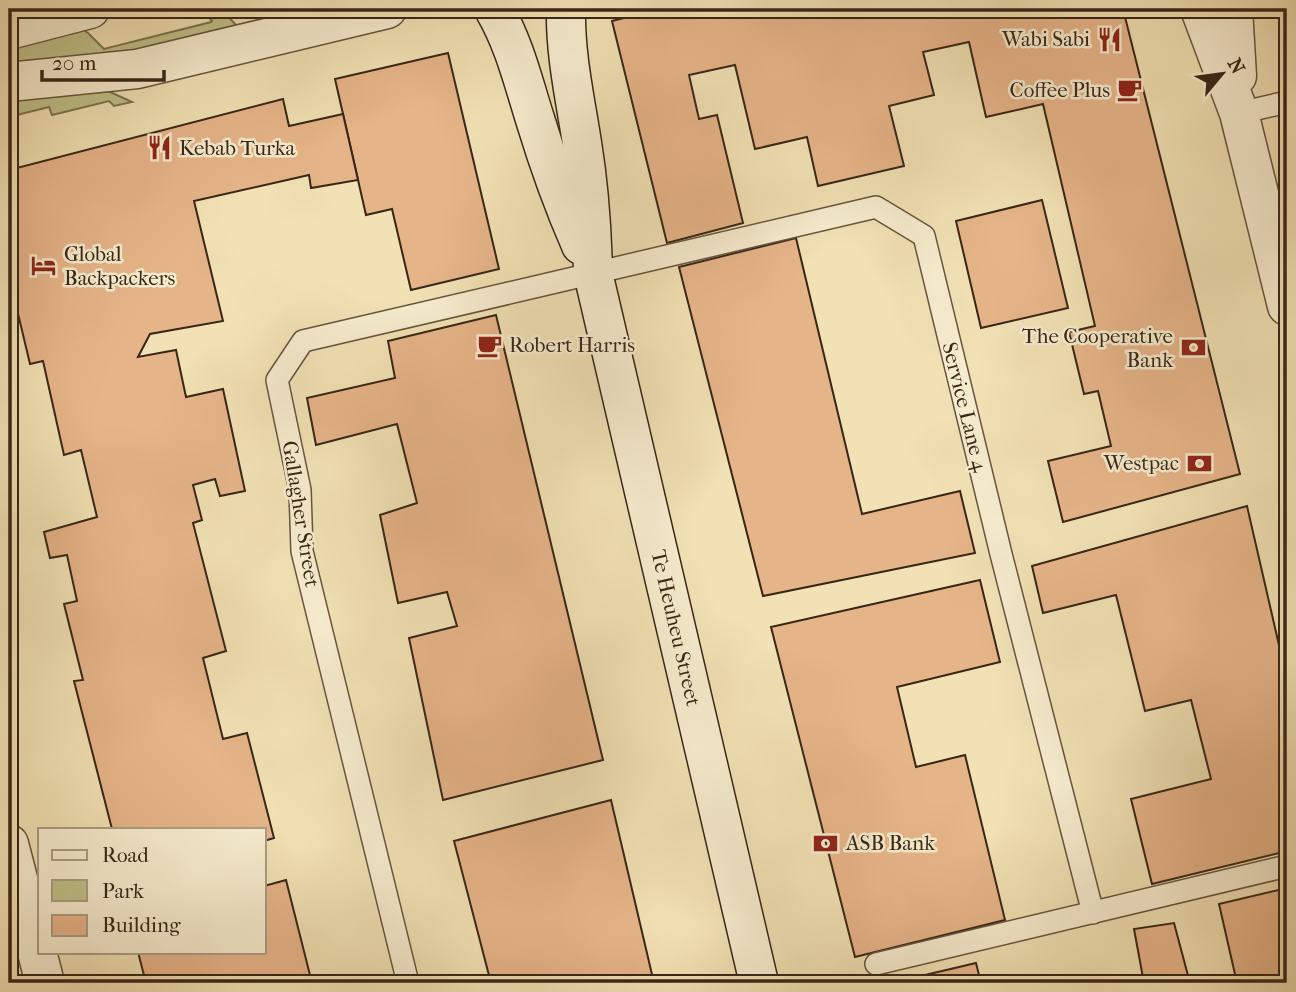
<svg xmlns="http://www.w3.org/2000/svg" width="1296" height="992" viewBox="0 0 1296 992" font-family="'IM FELL French Canon',serif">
	<rect width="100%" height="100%" fill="#f1e1b4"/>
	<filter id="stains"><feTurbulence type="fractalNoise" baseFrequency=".00286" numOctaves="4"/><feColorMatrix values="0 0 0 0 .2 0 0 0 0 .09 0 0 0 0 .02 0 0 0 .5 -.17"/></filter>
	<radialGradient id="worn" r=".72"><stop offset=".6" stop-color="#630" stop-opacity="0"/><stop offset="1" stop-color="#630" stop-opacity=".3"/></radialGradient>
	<g fill="#c0c189" stroke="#7c7450" stroke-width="2">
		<path d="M202,9H221L238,27L136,55L9,69V41L79,27L88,33L104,49L211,22L212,21Z"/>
		<path d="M108,91L132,102L114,106L109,101L52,115L49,107L9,117V96Z"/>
	</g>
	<g fill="#e6b489" stroke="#382617" stroke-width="2">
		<path d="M659,9H1123L1240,474L1063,522L1048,461L1111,446L1098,391L1084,394L1069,332L1095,326L1043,104L986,117L969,42L923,52L934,95L889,106L904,166L818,186L807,137L755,149L735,65L689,75L699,119L717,115L743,223L667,243L612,21Z"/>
		<path d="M448,53L499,269L411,290L392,209L366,215L335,79Z"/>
		<path d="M283,99L289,126L343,114L358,180L311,188L309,175L194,201L223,321L150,334L138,357L176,350L186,397L223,389L245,491L220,496L215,479L193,485L202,520L193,523L226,651L203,658L223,739L247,733L274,838L264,841V829H112L74,681L83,680L64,604L77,601L67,555L50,558L44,532L97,517L81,450L64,455L43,361L30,364L9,276V170Z"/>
		<path d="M1042,200L1068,308L981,328L956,221Z"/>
		<path d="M796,238L862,514L960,491L975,553L763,596L679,267Z"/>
		<path d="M496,315L603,760L443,800L409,638L457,626L447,592L398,603L380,515L417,503L397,424L316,445L307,398L395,378L388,341Z"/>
		<path d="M1247,506L1287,680V851L1152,884L1131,799L1211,779L1191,700L1145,711L1116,595L1043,613L1032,566Z"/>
		<path d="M980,580L1000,662L897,687L916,767L965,755L1005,920L855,957L771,627Z"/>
		<path d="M611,800L654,983H491L454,841Z"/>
		<path d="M286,880L312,983H146L138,952H264V886Z"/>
		<path d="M1287,888V983H1237L1219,904Z"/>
		<path d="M1174,923L1190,983H1144L1134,929Z"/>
		<path d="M976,963L981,983H891Z"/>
	</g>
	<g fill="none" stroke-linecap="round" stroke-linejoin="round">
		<defs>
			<g id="lane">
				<path d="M1239,113L1287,102"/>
				<path d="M876,964L1287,866"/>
				<path d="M408,983L302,551L300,490L277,380L303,341C494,296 685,253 876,207L924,236L1001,554L1093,913"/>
			</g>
			<g id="street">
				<path d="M1200,9L1239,113L1287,306"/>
				<path d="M1233,9L1237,76"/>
				<path d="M9,30L90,9"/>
				<path d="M9,82L137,69L387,9"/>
				<path d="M9,844L45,983"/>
			</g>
			<g id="secondary">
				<path d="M494,9C514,43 523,81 535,119C548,162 563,204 581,245"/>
				<path d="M566,9C565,54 575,98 582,143C589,186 592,229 593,273L759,983"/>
			</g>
		</defs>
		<use href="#lane" stroke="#66553e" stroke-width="24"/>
		<use href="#street" stroke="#66553e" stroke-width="41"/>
		<use href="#secondary" stroke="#382617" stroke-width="41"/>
		<use href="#lane" stroke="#f6ecce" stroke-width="21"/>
		<use href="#street" stroke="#f6ecce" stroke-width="38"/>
		<use href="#secondary" stroke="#f6ecce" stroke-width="38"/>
	</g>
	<defs>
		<symbol id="restaurant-bare" viewBox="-9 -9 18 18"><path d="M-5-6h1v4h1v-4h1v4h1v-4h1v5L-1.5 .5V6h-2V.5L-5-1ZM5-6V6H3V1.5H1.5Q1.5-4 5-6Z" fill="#8f2418" stroke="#f6ecce" stroke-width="2.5" paint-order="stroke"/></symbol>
		<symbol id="cafe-bare" viewBox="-9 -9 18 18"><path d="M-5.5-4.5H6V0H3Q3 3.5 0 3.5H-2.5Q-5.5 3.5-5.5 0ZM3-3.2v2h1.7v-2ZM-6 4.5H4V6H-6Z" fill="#8f2418" stroke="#f6ecce" stroke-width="2.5" paint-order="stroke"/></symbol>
		<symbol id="hotel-bare" viewBox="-9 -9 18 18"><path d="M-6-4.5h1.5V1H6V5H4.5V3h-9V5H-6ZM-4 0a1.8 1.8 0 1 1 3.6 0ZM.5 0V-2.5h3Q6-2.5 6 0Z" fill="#8f2418" stroke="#f6ecce" stroke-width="2.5" paint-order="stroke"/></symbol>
		<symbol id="bank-bare" viewBox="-9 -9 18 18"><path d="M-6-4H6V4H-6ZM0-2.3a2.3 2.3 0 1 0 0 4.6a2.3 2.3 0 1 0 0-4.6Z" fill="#8f2418" stroke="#f6ecce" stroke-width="2.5" paint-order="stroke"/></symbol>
	</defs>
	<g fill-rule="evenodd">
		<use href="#restaurant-bare" x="1092" y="22" width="35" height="35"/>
		<use href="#cafe-bare" x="1112" y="72" width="35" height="35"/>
		<use href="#restaurant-bare" x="142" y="130" width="35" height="35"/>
		<use href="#hotel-bare" x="26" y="248" width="35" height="35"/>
		<use href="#cafe-bare" x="472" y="328" width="35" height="35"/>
		<use href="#bank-bare" x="1176" y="330" width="35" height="35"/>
		<use href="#bank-bare" x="1182" y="446" width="35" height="35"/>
		<use href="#bank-bare" x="808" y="826" width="35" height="35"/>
	</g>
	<g text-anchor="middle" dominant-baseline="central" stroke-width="5" stroke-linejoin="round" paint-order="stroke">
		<g font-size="21" fill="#382617" stroke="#f6ecce" text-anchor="end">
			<text x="1090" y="39">Wabi Sabi</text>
			<text x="1110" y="90">Coffee Plus</text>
			<text x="179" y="148" text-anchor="start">Kebab Turka</text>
			<text x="64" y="254" text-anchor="start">Global<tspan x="64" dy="24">Backpackers</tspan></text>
			<text x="1173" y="336">The Cooperative<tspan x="1173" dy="24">Bank</tspan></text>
			<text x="509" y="345" text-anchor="start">Robert Harris</text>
			<text x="1179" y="463">Westpac</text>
			<text x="846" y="843" text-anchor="start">ASB Bank</text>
		</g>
		<g font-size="21" fill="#382617" stroke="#f6ecce">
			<text transform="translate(965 407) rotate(76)">Service Lane 4</text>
			<text transform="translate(301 514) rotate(81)">Gallagher Street</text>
			<text transform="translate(676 628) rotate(77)">Te Heuheu Street</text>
		</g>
	</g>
	<rect width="1296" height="992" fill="none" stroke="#f1e1b4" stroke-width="35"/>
	<rect x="10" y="10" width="1275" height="971" fill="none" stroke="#382617" stroke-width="3.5"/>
	<rect x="18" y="18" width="1261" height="957" fill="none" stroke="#382617" stroke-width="2"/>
	<rect x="38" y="828" width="228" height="126" fill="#f6ecce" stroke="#aa9d85" stroke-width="2"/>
	<rect x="52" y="850" width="35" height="10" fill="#f6ecce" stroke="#aa9d85" stroke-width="2"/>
	<text x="102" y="862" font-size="21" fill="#382617">Road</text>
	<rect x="52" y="880" width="35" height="21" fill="#c0c189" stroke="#aa9d85" stroke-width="2"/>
	<text x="102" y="898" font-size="21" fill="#382617">Park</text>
	<rect x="52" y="915" width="35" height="21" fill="#e6b489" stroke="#aa9d85" stroke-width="2"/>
	<text x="102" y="932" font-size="21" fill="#382617">Building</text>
	<g transform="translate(1222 74) rotate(61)" stroke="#f6ecce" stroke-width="5" paint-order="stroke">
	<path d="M0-5L12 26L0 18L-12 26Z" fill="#382617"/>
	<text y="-10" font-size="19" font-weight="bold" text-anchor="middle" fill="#382617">N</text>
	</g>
	<path d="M42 70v10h122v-10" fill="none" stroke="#382617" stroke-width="3.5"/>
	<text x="52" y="70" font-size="21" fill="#382617" stroke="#f6ecce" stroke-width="5" paint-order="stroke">20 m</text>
	<rect width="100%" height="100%" filter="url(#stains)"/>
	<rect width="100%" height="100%" fill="url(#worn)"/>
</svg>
